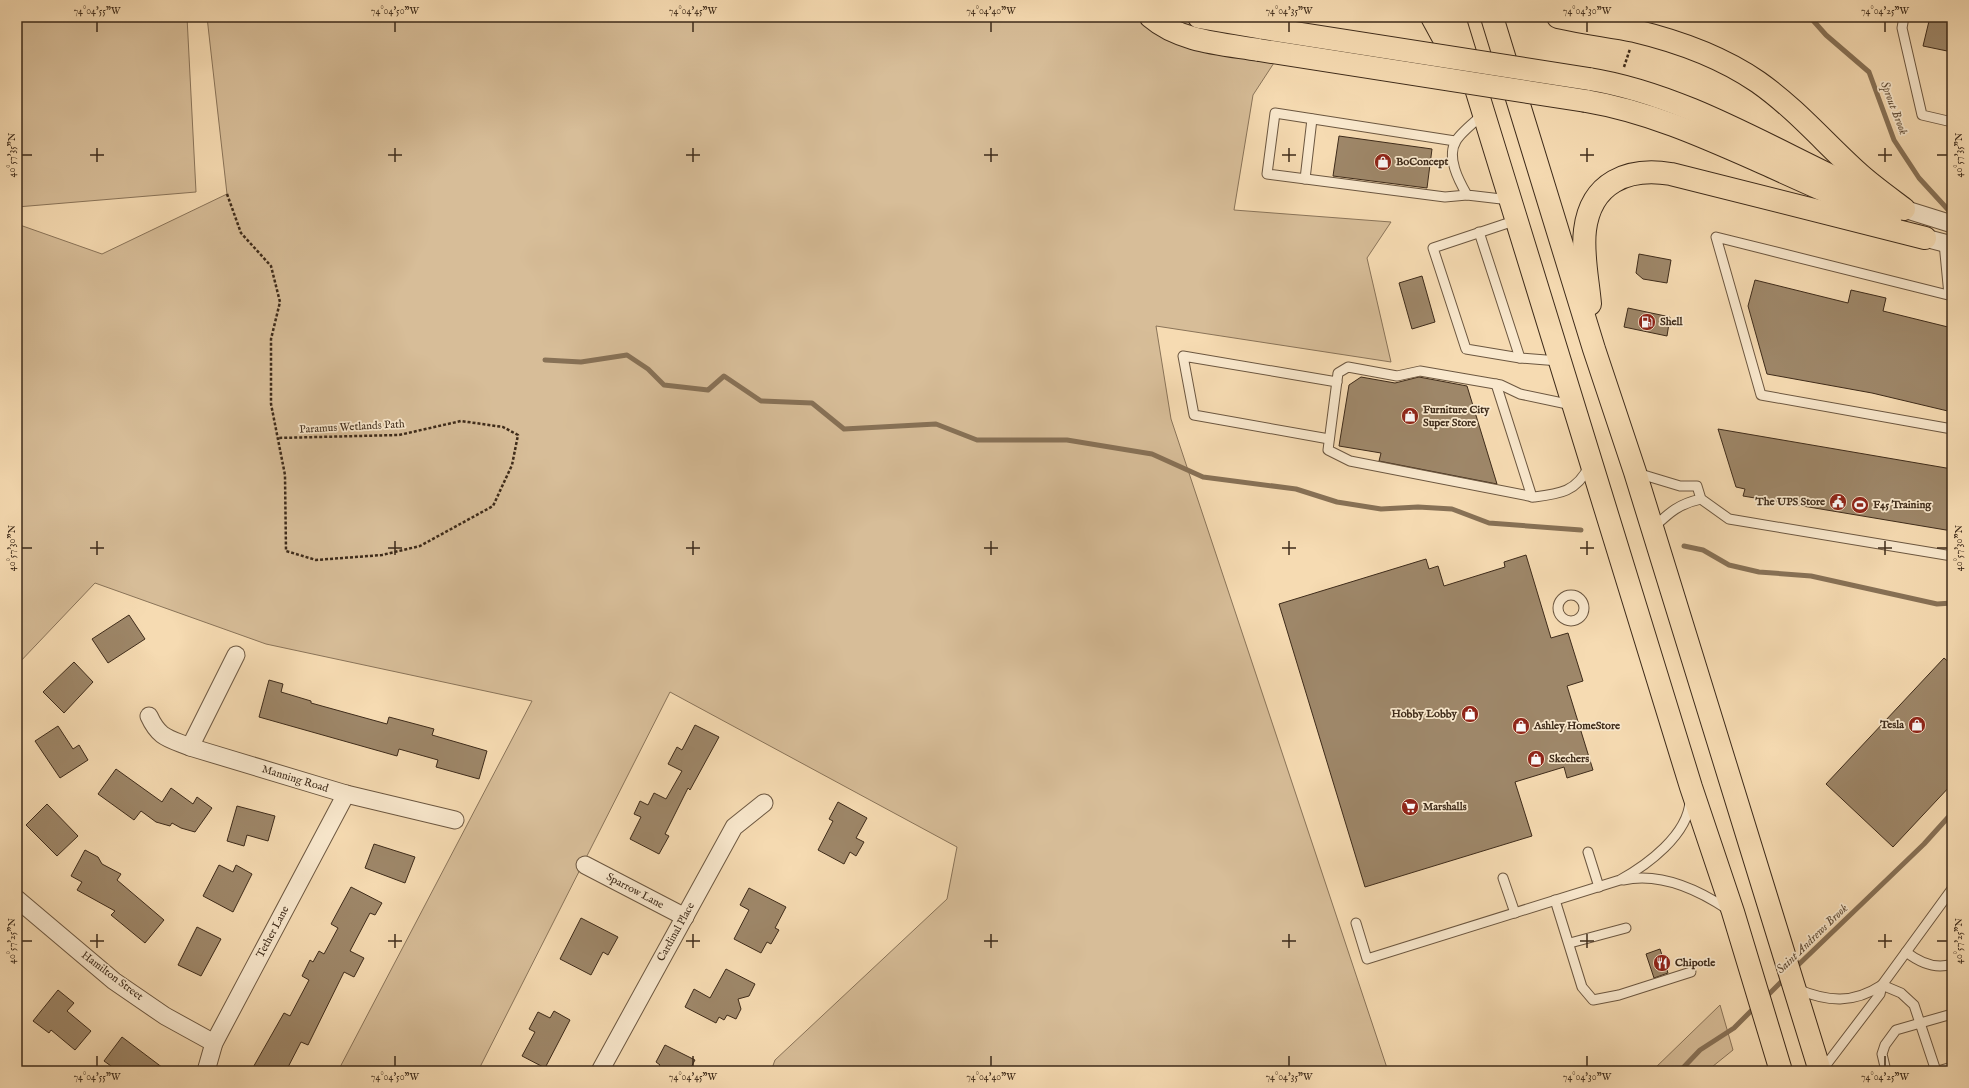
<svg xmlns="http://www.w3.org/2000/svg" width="1969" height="1088" viewBox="0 0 1969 1088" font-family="'IM FELL English',serif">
	<rect width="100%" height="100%" fill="#f6dbb2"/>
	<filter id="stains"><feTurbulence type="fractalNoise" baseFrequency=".005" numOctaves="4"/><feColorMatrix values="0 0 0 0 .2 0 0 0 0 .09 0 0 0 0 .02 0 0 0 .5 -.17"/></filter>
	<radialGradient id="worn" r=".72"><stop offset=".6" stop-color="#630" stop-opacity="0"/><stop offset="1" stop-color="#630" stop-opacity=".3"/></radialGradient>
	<g fill="#d7bd98" stroke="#8a7459">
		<path d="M19,17H187L196,192L17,207V22Z"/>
		<path d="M207,17H1304L1253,95L1234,210L1391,222L1367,258L1391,362L1156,326L1171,419L1388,1071H771L775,1060L947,899L957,847L670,692L478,1071H338L532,701L266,644L95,583L17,665V224L102,254L227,194Z"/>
		<path d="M1720,1005L1733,1050L1707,1071H1652Z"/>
	</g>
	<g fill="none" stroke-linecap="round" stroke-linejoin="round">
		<g stroke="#877156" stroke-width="5">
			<path d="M1810,17L1826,35L1869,72L1894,140L1919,178L1952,214"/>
			<path d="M545,360L581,362L627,355L648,369L664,385L708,390L724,376L761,401L812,403L844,429L936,424L977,440H1067L1152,454L1203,477L1296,489L1337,502L1381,509L1418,507L1452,509L1489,523L1581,530"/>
			<path d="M1684,546L1703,550L1729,565L1759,572L1811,576L1937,604L1952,603"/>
			<path d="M1795,968L1924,844L1952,813"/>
			<path d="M1765,998L1785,978"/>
			<path d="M1680,1071L1700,1050L1734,1028L1756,1006"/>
		</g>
	</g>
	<g fill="#9e8769" stroke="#3e2b1a">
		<path d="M1930,17H1952V52L1923,46Z"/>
		<path d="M1339,136L1432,149L1427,188L1333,176Z"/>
		<path d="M1639,254L1671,260L1667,283L1643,279L1636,273Z"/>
		<path d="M1422,276L1435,322L1412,329L1399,283Z"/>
		<path d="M1755,280L1848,303L1851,290L1886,298L1883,311L1952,328V412L1872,393L1767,374L1748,306Z"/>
		<path d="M1628,308L1670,317L1667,336L1624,327Z"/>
		<path d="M1361,377L1395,383L1419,377L1467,386L1497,484L1379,461L1381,453L1339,446L1349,385Z"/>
		<path d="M1718,429L1952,469V531L1743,496L1745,489L1736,487Z"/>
		<path d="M1526,555L1551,638L1568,633L1583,681L1567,686L1593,770L1567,778L1564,767L1515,782L1532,836L1365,887L1279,604L1426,559L1429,569L1438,566L1444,586L1505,567L1504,562Z"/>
		<path d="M129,615L145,639L108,663L92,639Z"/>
		<path d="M1944,658L1952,665V784L1893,847L1826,784Z"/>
		<path d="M74,662L93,682L64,713L43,692Z"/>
		<path d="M269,680L283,684L281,692L311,701V703L387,724L389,717L434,729L432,735L487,751L479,779L436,767L438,760L399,749L397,756L259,717Z"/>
		<path d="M695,725L719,737L690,790L688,788L665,834L669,836L659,854L630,839L641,817L634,814L640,801L648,805L654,793L666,799L682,771L668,764L677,747L682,750Z"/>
		<path d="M58,726L73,749L79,745L88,760L60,778L35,741Z"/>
		<path d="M116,769L162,802L171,788L193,804L197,797L212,808L195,832L181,828L172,823L170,826L156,822L141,811L134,820L98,794Z"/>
		<path d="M838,802L867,818L856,838L864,842L856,856L850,852L844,864L818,850L833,821L829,819Z"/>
		<path d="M47,804L78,836L57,856L26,825Z"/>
		<path d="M237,806L275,816L268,841L247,835L244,846L227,841Z"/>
		<path d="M374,844L415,857L405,883L365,868Z"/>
		<path d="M85,850L98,857L102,864L121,874L117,880L164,920L145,943L111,915L115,911L77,890L82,882L71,876Z"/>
		<path d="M219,865L233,872L236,865L252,874L233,912L203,896Z"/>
		<path d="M351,887L382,903L375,915L370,913L350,951L364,958L354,977L344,972L308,1045L301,1042L286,1071H251L284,1013L290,1016L309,980L302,976L310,960L313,962L319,951L324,954L338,928L331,924Z"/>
		<path d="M749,888L786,907L775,928L779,930L771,944L767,942L761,953L734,939L749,910L740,905Z"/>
		<path d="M581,918L618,937L608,955L603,952L591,975L560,959Z"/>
		<path d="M197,927L221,939L201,976L178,965Z"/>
		<path d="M1660,949L1668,973L1654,978L1646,954Z"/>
		<path d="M726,969L755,984L749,996L738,999L741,1009L736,1019L727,1015L724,1020L719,1017L716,1023L685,1007L694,989L710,998Z"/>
		<path d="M58,990L74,1003L67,1011L91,1031L75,1050L51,1030L49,1033L33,1021Z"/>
		<path d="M554,1011L570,1020L545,1068L522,1056L535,1032L529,1029L538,1012L550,1018Z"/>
		<path d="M122,1037L167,1071H118L104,1061Z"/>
		<path d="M665,1045L695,1060L689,1071H656L660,1065L656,1062Z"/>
	</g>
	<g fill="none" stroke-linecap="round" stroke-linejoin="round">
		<defs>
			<g id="service">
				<path d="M1904,17L1902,28L1922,115L1952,122"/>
				<path d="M1483,114C1476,121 1460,133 1456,141C1446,157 1459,181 1467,195L1510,200"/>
				<path d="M1455,141L1275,113L1267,174L1445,197L1467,195"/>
				<path d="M1305,179L1312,119"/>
				<path d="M1517,220L1433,248L1466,349L1520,358L1559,361"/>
				<path d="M1479,232L1520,358"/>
				<path d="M1944,243L1949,295"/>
				<path d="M1952,296L1716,237L1761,395L1952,429"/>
				<path d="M1496,384L1532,497"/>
				<path d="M1572,405L1520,394L1501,385L1420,371L1397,376L1348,367L1338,373L1328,450L1350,461L1534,497C1559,494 1577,492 1589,466"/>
				<path d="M1329,439L1194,415L1183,356L1337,382"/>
				<path d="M1637,473L1680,486H1697L1701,499L1729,519L1952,556"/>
				<path d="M1653,528C1669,513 1678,504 1701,499"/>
				<circle cx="1571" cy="608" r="13"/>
				<path d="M1588,852L1599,887"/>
				<path d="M1503,878L1515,913"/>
				<path d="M1623,880C1660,872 1697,889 1727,909"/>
				<path d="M1555,900L1582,987L1593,1000L1619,995L1691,972"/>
				<path d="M1356,923L1367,959L1620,880C1647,865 1688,835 1690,801"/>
				<path d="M1570,943L1626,928"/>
				<path d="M1906,952C1919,962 1935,970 1952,964"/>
				<path d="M1882,985L1901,993L1914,1005L1936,1071"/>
				<path d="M1797,989C1828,1002 1853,1004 1882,985"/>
				<path d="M1825,1071L1826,1065L1880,994L1882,985L1952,889"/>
				<path d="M1886,1071L1882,1054L1885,1045L1896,1030L1952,1014"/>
				<path d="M1938,1071L1952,1067"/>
			</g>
			<g id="minor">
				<path d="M1904,209L1952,224"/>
				<path d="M1925,238L1952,245"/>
				<path d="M149,716C159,738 168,738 190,747L346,794L455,820"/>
				<path d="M190,747L236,655"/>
				<path d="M585,865L685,917"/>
				<path d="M17,899L114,981L165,1016L214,1043"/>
				<path d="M206,1071L214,1043L346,794"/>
				<path d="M600,1071L734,827L764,803"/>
			</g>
			<g id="trunk">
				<path d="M1151,17C1180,42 1224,44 1259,50"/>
				<path d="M1199,17L1263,28"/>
				<path d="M1432,17L1462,72"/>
				<path d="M1454,17L1691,787L1733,912L1781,1071"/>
				<path d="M1492,17L1594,349L1635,472L1820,1071"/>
				<path d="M1558,17C1584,23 1610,26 1635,31C1677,41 1723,58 1758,82C1795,108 1824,142 1857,172C1871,185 1888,197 1904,209"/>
				<path d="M1589,79C1689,95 1782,156 1874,196"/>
				<path d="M1586,101C1651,112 1709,139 1768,165C1809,184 1850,201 1890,221"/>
				<path d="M1590,304C1588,280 1582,254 1585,230C1591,182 1628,167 1671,174L1925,238"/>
			</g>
		</defs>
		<use href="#service" stroke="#6c5740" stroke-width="11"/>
		<use href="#minor" stroke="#6c5740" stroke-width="19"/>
		<use href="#trunk" stroke="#3e2b1a" stroke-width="24"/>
		<g stroke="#3e2b1a" stroke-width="2.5" stroke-dasharray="3 2" stroke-linecap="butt">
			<path d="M1624,67L1630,49"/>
			<path d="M227,194L241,233L271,266L280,302L271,339V404L285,475L286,551L316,560L382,555L420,546L493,506L512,465L518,435L503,427L461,421L399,435L277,438"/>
		</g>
		<use href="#service" stroke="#f9e8cd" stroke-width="9"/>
		<use href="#minor" stroke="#f9e8cd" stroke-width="17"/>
		<use href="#trunk" stroke="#f6dbb2" stroke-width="22"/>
		<defs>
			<g id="trunk-bridge">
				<path d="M1263,28L1589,79"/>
				<path d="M1259,50L1586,101"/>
			</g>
		</defs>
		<use href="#trunk-bridge" stroke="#3e2b1a" stroke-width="24" stroke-linecap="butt"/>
		<use href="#trunk-bridge" stroke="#f6dbb2" stroke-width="22"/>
	</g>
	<path fill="none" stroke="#3e2b1a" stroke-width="1.5" d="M97,22V32M395,22V32M693,22V32M991,22V32M1289,22V32M1587,22V32M1885,22V32M97,148V162M395,148V162M693,148V162M991,148V162M1289,148V162M1587,148V162M1885,148V162M22,155H32M90,155H104M388,155H402M686,155H700M984,155H998M1282,155H1296M1580,155H1594M1878,155H1892M1937,155H1947M97,541V555M395,541V555M693,541V555M991,541V555M1289,541V555M1587,541V555M1885,541V555M22,548H32M90,548H104M388,548H402M686,548H700M984,548H998M1282,548H1296M1580,548H1594M1878,548H1892M1937,548H1947M97,934V948M395,934V948M693,934V948M991,934V948M1289,934V948M1587,934V948M1885,934V948M22,941H32M90,941H104M388,941H402M686,941H700M984,941H998M1282,941H1296M1580,941H1594M1878,941H1892M1937,941H1947M97,1056V1066M395,1056V1066M693,1056V1066M991,1056V1066M1289,1056V1066M1587,1056V1066M1885,1056V1066"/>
	<defs>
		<symbol id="shop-disc" viewBox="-11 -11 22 22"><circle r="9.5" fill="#8f2418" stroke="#f9e8cd"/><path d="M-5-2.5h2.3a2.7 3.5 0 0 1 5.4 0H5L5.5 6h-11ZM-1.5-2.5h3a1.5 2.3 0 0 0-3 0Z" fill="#fff"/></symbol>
		<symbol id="fuel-disc" viewBox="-11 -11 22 22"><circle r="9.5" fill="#8f2418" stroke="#f9e8cd"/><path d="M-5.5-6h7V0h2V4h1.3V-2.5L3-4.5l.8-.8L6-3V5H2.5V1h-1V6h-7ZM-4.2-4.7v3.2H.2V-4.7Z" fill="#fff"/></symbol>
		<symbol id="civic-disc" viewBox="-11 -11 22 22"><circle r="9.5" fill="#8f2418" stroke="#f9e8cd"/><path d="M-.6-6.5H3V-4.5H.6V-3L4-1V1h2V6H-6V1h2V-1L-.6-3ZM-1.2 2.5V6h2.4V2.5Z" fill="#fff"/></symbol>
		<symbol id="stadium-disc" viewBox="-11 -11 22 22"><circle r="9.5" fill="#8f2418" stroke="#f9e8cd"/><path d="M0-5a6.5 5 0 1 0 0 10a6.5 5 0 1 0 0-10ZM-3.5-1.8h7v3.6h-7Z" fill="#fff"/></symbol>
		<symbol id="supermarket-disc" viewBox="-11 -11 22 22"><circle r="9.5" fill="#8f2418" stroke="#f9e8cd"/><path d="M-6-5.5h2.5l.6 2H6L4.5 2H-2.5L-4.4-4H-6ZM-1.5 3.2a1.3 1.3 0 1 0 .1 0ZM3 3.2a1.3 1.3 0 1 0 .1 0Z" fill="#fff"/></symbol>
		<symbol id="restaurant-disc" viewBox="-11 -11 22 22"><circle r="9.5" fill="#8f2418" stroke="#f9e8cd"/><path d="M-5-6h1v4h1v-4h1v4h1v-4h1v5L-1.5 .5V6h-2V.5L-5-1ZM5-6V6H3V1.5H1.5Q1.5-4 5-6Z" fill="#fff"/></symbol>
	</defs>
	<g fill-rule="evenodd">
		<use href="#shop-disc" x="1373" y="152" width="20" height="20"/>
		<use href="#fuel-disc" x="1637" y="312" width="20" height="20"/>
		<use href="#shop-disc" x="1400" y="406" width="20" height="20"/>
		<use href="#civic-disc" x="1828" y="492" width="20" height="20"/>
		<use href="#stadium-disc" x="1850" y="495" width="20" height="20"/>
		<use href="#shop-disc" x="1460" y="704" width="20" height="20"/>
		<use href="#shop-disc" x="1907" y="715" width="20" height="20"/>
		<use href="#shop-disc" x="1511" y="716" width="20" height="20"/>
		<use href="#shop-disc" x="1526" y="749" width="20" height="20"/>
		<use href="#supermarket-disc" x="1400" y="797" width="20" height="20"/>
		<use href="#restaurant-disc" x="1652" y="953" width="20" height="20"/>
	</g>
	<g text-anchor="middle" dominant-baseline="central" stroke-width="3.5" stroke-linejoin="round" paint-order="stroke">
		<g font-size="11" font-weight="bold" fill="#3e2b1a" stroke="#f9e8cd" text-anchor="start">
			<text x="1396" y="162">BoConcept</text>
			<text x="1660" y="322">Shell</text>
			<text x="1423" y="410">Furniture City<tspan x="1423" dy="13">Super Store</tspan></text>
			<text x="1825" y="502" text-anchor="end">The UPS Store</text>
			<text x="1873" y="505">F45 Training</text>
			<text x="1457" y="714" text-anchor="end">Hobby Lobby</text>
			<text x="1904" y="725" text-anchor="end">Tesla</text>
			<text x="1534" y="726">Ashley HomeStore</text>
			<text x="1549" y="759">Skechers</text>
			<text x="1423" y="807">Marshalls</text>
			<text x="1675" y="963">Chipotle</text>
		</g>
		<g font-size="11" fill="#3e2b1a" stroke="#f9e8cd">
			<text transform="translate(352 427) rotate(-3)">Paramus Wetlands Path</text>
			<text transform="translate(295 779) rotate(17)">Manning Road</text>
			<text transform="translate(635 891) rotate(28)">Sparrow Lane</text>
			<text transform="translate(273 932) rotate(-62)">Tether Lane</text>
			<text transform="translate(676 932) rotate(-61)">Cardinal Place</text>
			<text transform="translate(112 976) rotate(37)">Hamilton Street</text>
		</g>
		<g font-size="12" font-style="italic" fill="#624e38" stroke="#f9e8cd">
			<text transform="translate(1894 108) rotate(69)">Sprout Brook</text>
			<text transform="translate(1812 939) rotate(-44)">Saint Andrews Brook</text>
		</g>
	</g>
	<rect width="1969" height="1088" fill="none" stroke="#f6dbb2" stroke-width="44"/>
	<rect x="22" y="22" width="1925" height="1044" fill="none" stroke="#3e2b1a" stroke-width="1.5"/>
	<g font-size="10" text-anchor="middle" fill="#3e2b1a">
		<text x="97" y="14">74°04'55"W</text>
		<text x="395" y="14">74°04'50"W</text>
		<text x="693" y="14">74°04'45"W</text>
		<text x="991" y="14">74°04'40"W</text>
		<text x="1289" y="14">74°04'35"W</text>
		<text x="1587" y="14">74°04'30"W</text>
		<text x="1885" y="14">74°04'25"W</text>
		<text transform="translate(11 155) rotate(-90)" y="4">40°57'35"N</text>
		<text transform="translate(1958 155) rotate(-90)" y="4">40°57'35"N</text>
		<text transform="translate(11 548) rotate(-90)" y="4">40°57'30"N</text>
		<text transform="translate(1958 548) rotate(-90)" y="4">40°57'30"N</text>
		<text transform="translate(11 941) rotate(-90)" y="4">40°57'25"N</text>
		<text transform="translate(1958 941) rotate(-90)" y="4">40°57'25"N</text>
		<text x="97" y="1080">74°04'55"W</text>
		<text x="395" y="1080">74°04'50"W</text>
		<text x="693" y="1080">74°04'45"W</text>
		<text x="991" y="1080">74°04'40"W</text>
		<text x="1289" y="1080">74°04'35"W</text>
		<text x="1587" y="1080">74°04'30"W</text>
		<text x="1885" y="1080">74°04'25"W</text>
	</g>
	<rect width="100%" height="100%" filter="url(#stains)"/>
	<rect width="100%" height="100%" fill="url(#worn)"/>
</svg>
